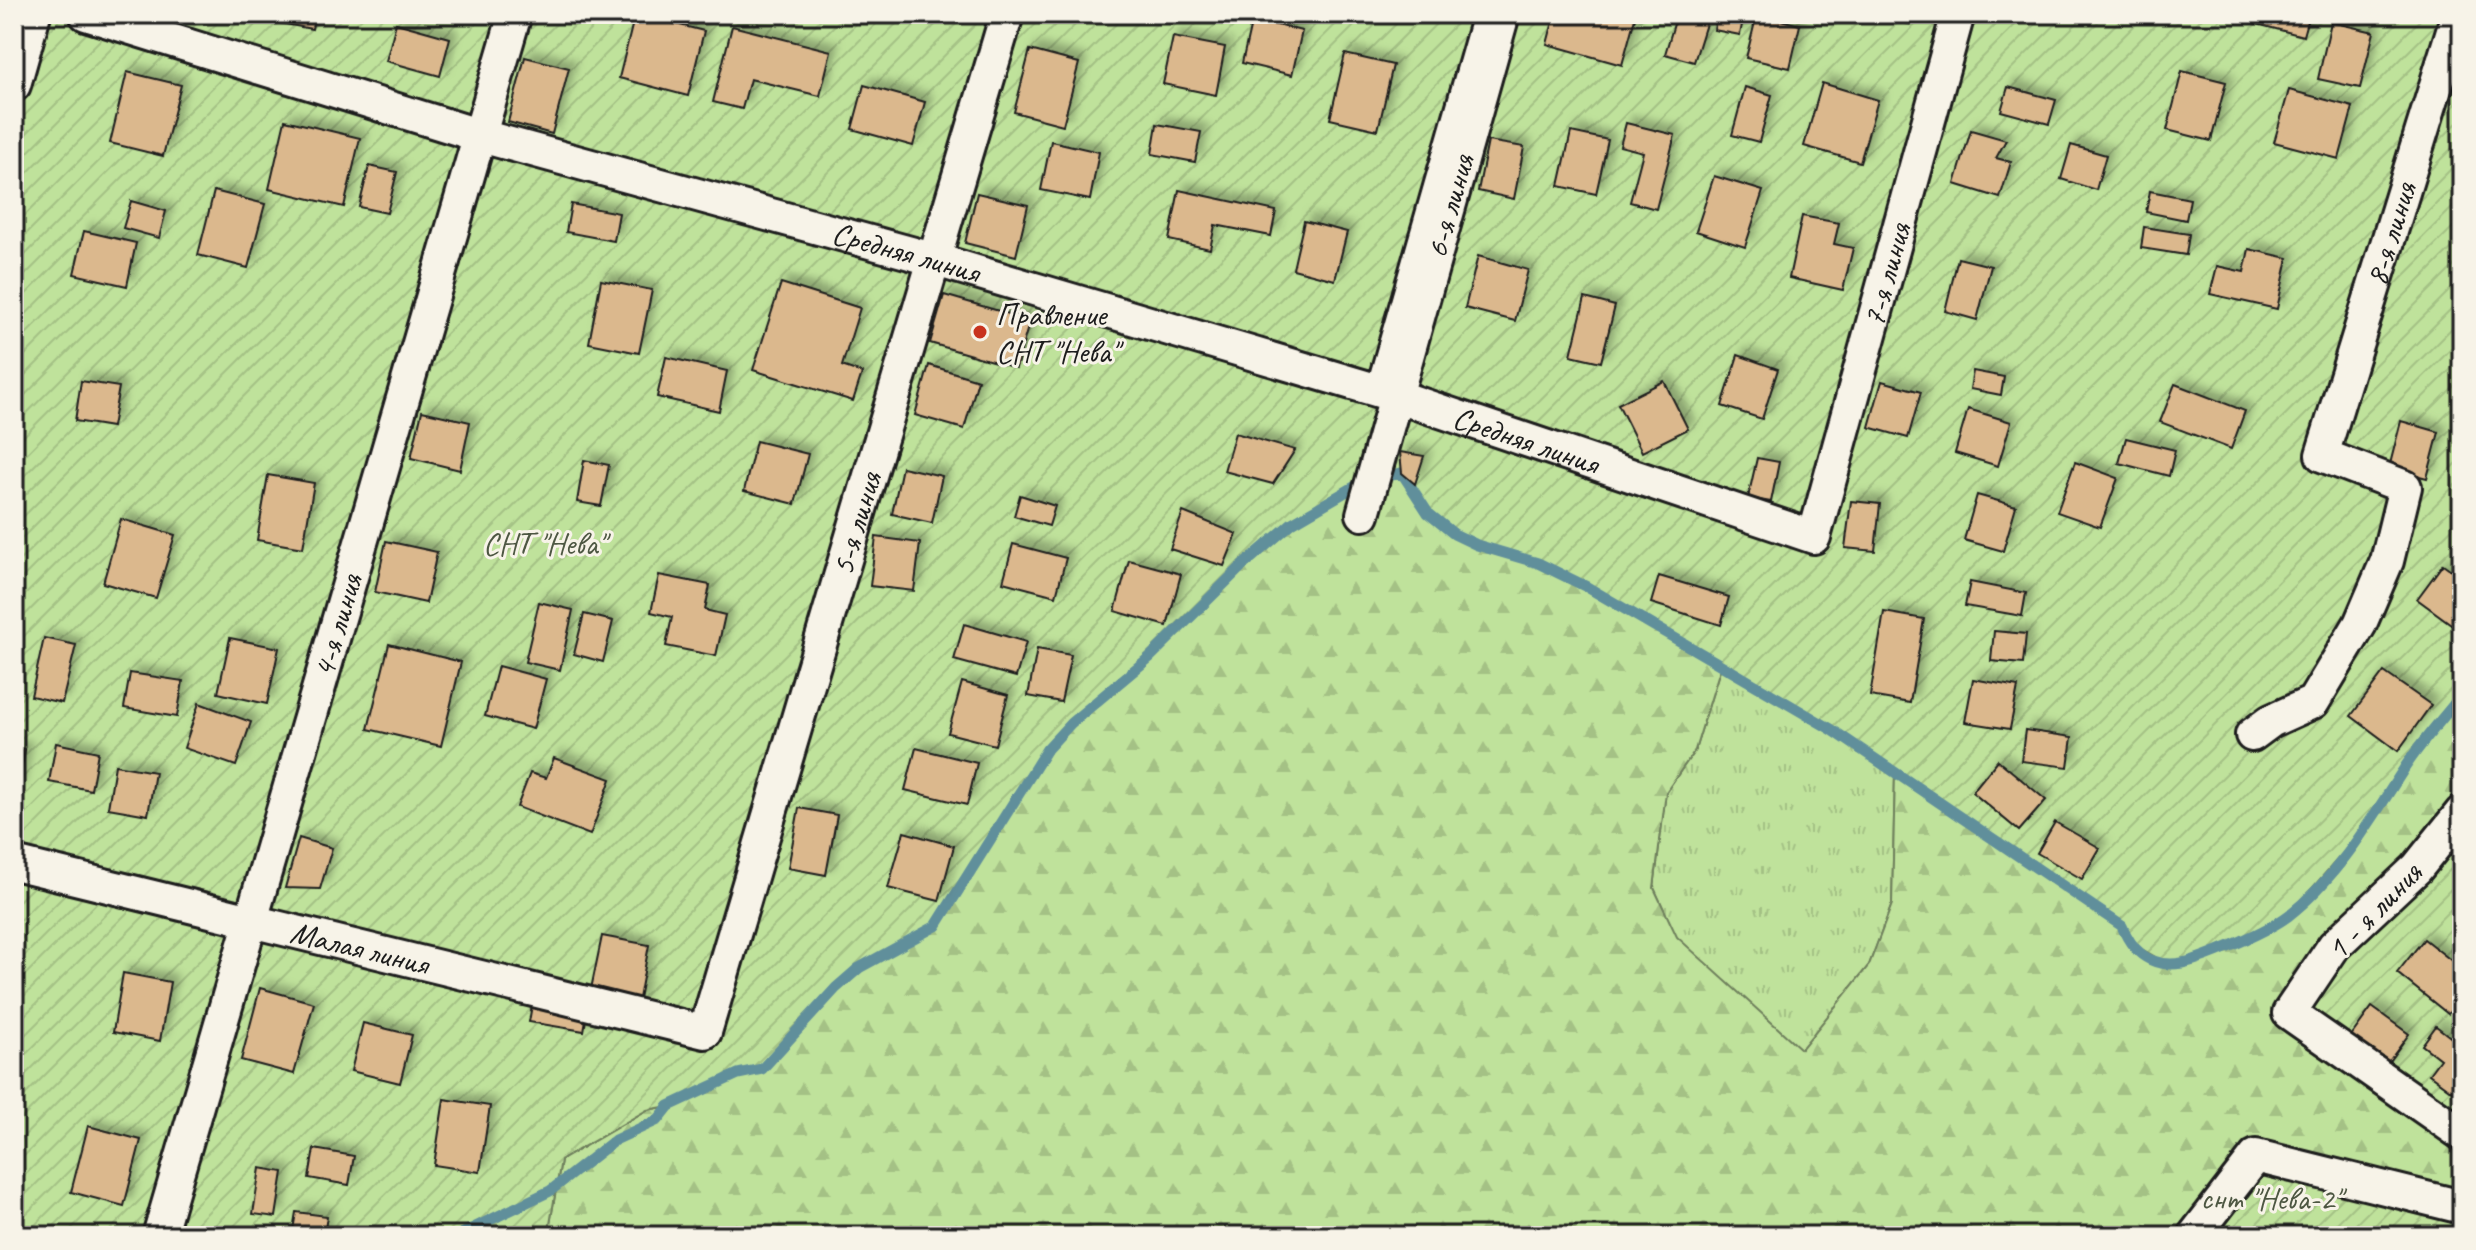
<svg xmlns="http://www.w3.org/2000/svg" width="2476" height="1250" viewBox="0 0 2476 1250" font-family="Caveat,sans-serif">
	<defs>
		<pattern id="grass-tufts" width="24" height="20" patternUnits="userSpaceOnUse" patternTransform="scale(2)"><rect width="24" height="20" fill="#bfe29b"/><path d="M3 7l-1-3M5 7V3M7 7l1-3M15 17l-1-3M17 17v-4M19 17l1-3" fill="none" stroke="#a4c185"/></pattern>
		<pattern id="forest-firs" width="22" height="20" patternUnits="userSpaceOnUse" patternTransform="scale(2)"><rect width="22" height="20" fill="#bfe29b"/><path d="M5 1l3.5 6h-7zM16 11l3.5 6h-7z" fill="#a4c185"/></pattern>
		<pattern id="garden-furrows" width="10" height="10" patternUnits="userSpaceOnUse" patternTransform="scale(2)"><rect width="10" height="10" fill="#bfe29b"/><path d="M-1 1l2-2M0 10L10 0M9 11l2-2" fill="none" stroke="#a4c185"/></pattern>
		<filter id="shadow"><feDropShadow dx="7" dy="-7" stdDeviation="4" flood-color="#0004"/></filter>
	</defs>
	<rect width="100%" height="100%" fill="#f7f3e8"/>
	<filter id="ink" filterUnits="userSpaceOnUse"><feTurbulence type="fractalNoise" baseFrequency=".0125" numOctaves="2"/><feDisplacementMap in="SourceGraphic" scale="16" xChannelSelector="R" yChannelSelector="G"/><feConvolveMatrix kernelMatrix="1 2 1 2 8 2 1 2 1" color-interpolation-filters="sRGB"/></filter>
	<g filter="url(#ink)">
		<path fill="url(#grass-tufts)" stroke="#6e7f5c" stroke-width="2" d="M1721,666L1831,729L1895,773L1892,904L1869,965L1801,1050L1676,937L1654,888L1666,792L1695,750Z"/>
		<path fill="url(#forest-firs)" stroke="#6e7f5c" stroke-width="2" d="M1402,473L1428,513L1454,534L1538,563L1721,666L1695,750L1666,792L1654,888L1677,937L1801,1049L1869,965L1892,904L1895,773L2122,926L2128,941L2224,948L2287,917L2376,815L2403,769L2462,694V1207L2187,1236H548L561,1160L647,1110L669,1106L738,1074L762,1069L836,988L859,968L936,926L1047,749L1282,532L1344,492Z"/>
		<g fill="url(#garden-furrows)" stroke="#6e7f5c" stroke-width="2">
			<path d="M14,14H2462V694L2403,769L2376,815L2287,917L2224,948L2173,967L2128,941L2122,926L1831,729L1538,563L1454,534L1428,513L1402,473L1344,492L1282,532L1047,749L936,926L859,968L836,988L762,1069L738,1074L669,1106L647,1110L561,1160L548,1236H14Z"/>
			<path d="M2462,812V1134L2302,1022L2334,946Z"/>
			<path d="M2256,1156L2462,1207V1236H2187Z"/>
		</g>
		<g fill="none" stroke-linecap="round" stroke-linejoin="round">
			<path stroke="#618f9b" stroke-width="11" d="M457,1236L550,1191L615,1140L658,1120L669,1106L738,1074L762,1069L836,988L859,968L936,926L1047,749L1071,723L1150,657L1242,566L1292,523L1366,480L1402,473L1428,513L1454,534L1477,545L1538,563L1587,587L1831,729L2122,926C2135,959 2160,971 2194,960C2218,952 2268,931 2288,916C2336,879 2370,822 2402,772C2419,744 2442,720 2462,694"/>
		</g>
		<g fill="#dbb88d" stroke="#1c1c1c" stroke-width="2" filter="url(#shadow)">
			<path d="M271,14H315L312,29L269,21Z"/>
			<path d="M635,14L704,31L688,96L619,78Z"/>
			<path d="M1555,14H1636L1622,65L1547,44Z"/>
			<path d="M1677,14H1709L1694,62L1665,54Z"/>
			<path d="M1717,14H1744L1740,35L1714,30Z"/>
			<path d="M1757,14L1800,25L1790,68L1746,58Z"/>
			<path d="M1868,14H1911L1909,24Z"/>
			<path d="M2251,14H2309L2303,36L2249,22Z"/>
			<path d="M1252,19L1302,31L1292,75L1242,63Z"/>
			<path d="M2331,22L2374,32L2360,88L2318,79Z"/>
			<path d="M396,23L450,38L440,76L386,61Z"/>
			<path d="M732,26L831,51L820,96L750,79L742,109L713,102Z"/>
			<path d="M1173,37L1225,47L1216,95L1163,84Z"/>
			<path d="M1030,50L1079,63L1063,125L1014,112Z"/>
			<path d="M1345,54L1393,65L1378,130L1330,119Z"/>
			<path d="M525,57L569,68L552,134L508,122Z"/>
			<path d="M2182,71L2226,82L2211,141L2167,130Z"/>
			<path d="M127,72L181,85L163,156L110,143Z"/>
			<path d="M1822,83L1878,100L1860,162L1804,146Z"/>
			<path d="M864,85L925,102L913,146L852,129Z"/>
			<path d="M1745,87L1772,95L1759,142L1732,135Z"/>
			<path d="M2008,87L2056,100L2049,124L2001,111Z"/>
			<path d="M2289,90L2353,107L2339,159L2274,142Z"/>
			<path d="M285,120L360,138L344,207L269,189Z"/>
			<path d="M1626,123L1675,135L1656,209L1630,202L1643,152L1620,146Z"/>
			<path d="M1157,124L1201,132L1195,162L1152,154Z"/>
			<path d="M1971,130L2006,140L1996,158L2011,162L2000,198L1955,184Z"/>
			<path d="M1571,132L1608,140L1596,194L1559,186Z"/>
			<path d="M1051,141L1099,152L1090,200L1041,190Z"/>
			<path d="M1488,141L1524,147L1514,199L1478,191Z"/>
			<path d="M2071,145L2106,155L2096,190L2061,179Z"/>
			<path d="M369,166L397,172L387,213L359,207Z"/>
			<path d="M1714,176L1763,191L1745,247L1696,231Z"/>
			<path d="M1179,190L1276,211L1271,236L1215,225L1210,249L1169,240Z"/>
			<path d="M214,191L265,204L248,268L198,255Z"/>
			<path d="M2150,191L2190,199L2186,220L2146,212Z"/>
			<path d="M977,193L1028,205L1016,256L965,243Z"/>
			<path d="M131,201L166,211L159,238L123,228Z"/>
			<path d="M571,204L619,213L614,241L566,232Z"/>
			<path d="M1802,216L1839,223L1834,244L1853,248L1843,290L1789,278Z"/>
			<path d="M1304,221L1347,232L1335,280L1293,269Z"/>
			<path d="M2144,227L2189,234L2186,255L2141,248Z"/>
			<path d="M84,231L136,243L127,286L74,274Z"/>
			<path d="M2249,249L2288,258L2277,309L2210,294L2217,266L2244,272Z"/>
			<path d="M1478,256L1528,270L1515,321L1465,308Z"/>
			<path d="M1958,258L1991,266L1977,320L1945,311Z"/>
			<path d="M601,280L652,290L639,353L589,343Z"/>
			<path d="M781,283L860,308L842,366L862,373L853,401L753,370Z"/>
			<path d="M944,295L1030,320L1016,368L930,343Z"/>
			<path d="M1585,298L1615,306L1601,362L1571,355Z"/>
			<path d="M1738,355L1778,369L1762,419L1722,406Z"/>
			<path d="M666,357L727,371L719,411L657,397Z"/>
			<path d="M929,365L978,380L964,429L915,415Z"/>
			<path d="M1973,371L2004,377L2001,395L1970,389Z"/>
			<path d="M81,381L119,387L112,427L75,421Z"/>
			<path d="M1664,381L1688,429L1642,452L1618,404Z"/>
			<path d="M1882,381L1921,392L1908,438L1869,427Z"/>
			<path d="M2175,384L2245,411L2231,449L2160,422Z"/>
			<path d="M1968,409L2011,422L1998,466L1955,453Z"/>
			<path d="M422,411L470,422L460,470L411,458Z"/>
			<path d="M2401,421L2439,432L2427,478L2389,468Z"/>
			<path d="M1235,433L1295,450L1273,484L1224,471Z"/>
			<path d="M2126,438L2175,450L2169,476L2119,463Z"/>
			<path d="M756,441L808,454L795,504L744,491Z"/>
			<path d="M1400,452L1424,456L1415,484L1402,473Z"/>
			<path d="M1757,458L1779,462L1771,502L1748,498Z"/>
			<path d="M584,460L609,465L601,506L577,502Z"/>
			<path d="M2075,462L2118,478L2100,527L2057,512Z"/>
			<path d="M902,467L942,476L932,523L892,514Z"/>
			<path d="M268,475L314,483L303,548L257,540Z"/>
			<path d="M1020,495L1055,506L1049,526L1014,516Z"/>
			<path d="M1977,495L2016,506L2003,551L1964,540Z"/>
			<path d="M1851,501L1880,504L1875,551L1845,548Z"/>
			<path d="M1183,512L1237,534L1224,566L1170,549Z"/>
			<path d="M121,519L175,535L156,598L103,583Z"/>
			<path d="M876,537L920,543L914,591L870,586Z"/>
			<path d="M386,541L437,552L426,603L375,592Z"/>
			<path d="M1013,544L1066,558L1056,596L1003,582Z"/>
			<path d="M1129,560L1181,574L1167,626L1115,611Z"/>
			<path d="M2443,564L2462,578V632L2417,599Z"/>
			<path d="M659,575L710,585L705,610L725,615L716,656L666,646L672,617L651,612Z"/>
			<path d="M1659,576L1729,597L1721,625L1651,603Z"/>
			<path d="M1970,582L2026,593L2022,616L1965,606Z"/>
			<path d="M539,602L573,610L560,670L525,662Z"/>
			<path d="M1884,612L1924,619L1910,703L1870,696Z"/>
			<path d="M584,614L613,621L603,662L574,654Z"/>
			<path d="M964,624L1026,642L1016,677L954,660Z"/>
			<path d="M1994,631L2026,634L2023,664L1991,661Z"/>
			<path d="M44,638L76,645L62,703L31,696Z"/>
			<path d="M230,638L279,648L267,704L218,693Z"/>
			<path d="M389,644L461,662L441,746L368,729Z"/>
			<path d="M1037,649L1071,655L1061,702L1028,696Z"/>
			<path d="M498,666L546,679L533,729L485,716Z"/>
			<path d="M2384,672L2431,705L2398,751L2351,716Z"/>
			<path d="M130,673L183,681L177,717L124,708Z"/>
			<path d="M1973,679L2018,687L2010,729L1965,722Z"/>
			<path d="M962,682L1008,695L995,745L948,733Z"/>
			<path d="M199,703L251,722L236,766L184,748Z"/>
			<path d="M2025,730L2072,737L2068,767L2021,761Z"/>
			<path d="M56,743L98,752L91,790L49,782Z"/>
			<path d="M14,747L25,749L18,791L14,790Z"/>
			<path d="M916,748L977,763L967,805L905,790Z"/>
			<path d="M554,758L611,779L590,835L517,807L530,773L546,778Z"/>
			<path d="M1998,760L2046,800L2019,831L1972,792Z"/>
			<path d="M115,765L155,772L148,815L108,808Z"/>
			<path d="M799,808L837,815L826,875L788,868Z"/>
			<path d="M2055,822L2100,848L2082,879L2037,853Z"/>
			<path d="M904,832L954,846L939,901L888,888Z"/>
			<path d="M299,838L332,848L320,889L285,888Z"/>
			<path d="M602,936L649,945L638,1004L590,994Z"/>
			<path d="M2424,939L2462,969V996L2448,1014L2397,973Z"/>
			<path d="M123,973L170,982L160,1041L113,1032Z"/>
			<path d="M260,988L314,1003L294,1074L241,1060Z"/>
			<path d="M533,999L588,1008L584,1031L529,1022Z"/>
			<path d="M2372,1007L2409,1034L2384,1068L2348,1040Z"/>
			<path d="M363,1023L412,1035L400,1083L351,1071Z"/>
			<path d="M2436,1026L2462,1046V1077L2452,1091L2429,1074L2440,1059L2422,1045Z"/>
			<path d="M444,1099L490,1106L480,1172L434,1165Z"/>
			<path d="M88,1126L141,1140L124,1206L71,1192Z"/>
			<path d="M314,1149L354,1156L349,1185L309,1178Z"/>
			<path d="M260,1168L283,1172L276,1217L253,1214Z"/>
			<path d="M296,1212L327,1216L324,1236H292Z"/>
		</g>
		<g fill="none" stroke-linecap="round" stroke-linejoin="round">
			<defs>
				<path id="lane" d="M1374,390L1481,14"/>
				<g id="street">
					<path id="s1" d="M86,14L481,136L936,260L1396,396L1814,537L1958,14"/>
					<path d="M14,85L34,14"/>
					<path id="s2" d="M1363,514L1503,14"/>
					<path id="s3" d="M2252,735L2271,721L2313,702L2360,624L2387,561L2405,487L2322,455L2458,14"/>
					<path d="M2462,812L2417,868L2334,946L2289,1013L2462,1134"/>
					<path id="s4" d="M14,863L705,1032L1007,14"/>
					<path id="s5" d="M159,1236L515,14"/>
					<path d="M2194,1236L2256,1156L2462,1207"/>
				</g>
			</defs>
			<use href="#lane" stroke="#1c1c1c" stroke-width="22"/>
			<use href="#street" stroke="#1c1c1c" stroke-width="38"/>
			<use href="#lane" stroke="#f7f3e8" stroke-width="16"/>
			<use href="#street" stroke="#f7f3e8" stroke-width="32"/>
		</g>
	</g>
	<circle fill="#c8321e" stroke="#f7f3e8" stroke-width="3" cx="980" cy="332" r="8"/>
	<g text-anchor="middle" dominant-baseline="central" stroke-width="6" stroke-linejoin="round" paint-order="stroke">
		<g font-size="32" fill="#1c1c1c" stroke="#f7f3e8">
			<text stroke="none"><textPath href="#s2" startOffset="320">6-я линия</textPath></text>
			<text stroke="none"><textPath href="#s3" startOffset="626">8-я линия</textPath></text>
			<text stroke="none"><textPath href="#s1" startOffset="854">Средняя линия</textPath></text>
			<text stroke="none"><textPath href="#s1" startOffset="2078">7-я линия</textPath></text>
			<text stroke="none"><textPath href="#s1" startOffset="1502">Средняя линия</textPath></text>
			<text stroke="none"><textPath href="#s4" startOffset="1242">5-я линия</textPath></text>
			<text stroke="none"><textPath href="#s5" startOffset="636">4-я линия</textPath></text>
			<text transform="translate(2374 911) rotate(-46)">1 - я линия</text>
			<text stroke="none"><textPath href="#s4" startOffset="356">Малая линия</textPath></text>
		</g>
		<g font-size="32" fill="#1c1c1c" stroke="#f7f3e8" text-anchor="start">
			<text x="996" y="314">Правление<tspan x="996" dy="37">СНТ "Нева"</tspan></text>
		</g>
		<g font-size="32" fill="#4d5742" stroke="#f7f3e8">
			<text x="544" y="543">СНТ "Нева"</text>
			<text x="2271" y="1198">снт "Нева-2"</text>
		</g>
	</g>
	<rect width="2476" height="1250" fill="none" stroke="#f7f3e8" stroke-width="48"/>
	<rect x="24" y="24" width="2428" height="1202" fill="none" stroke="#1c1c1c" stroke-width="3" filter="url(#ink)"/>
</svg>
